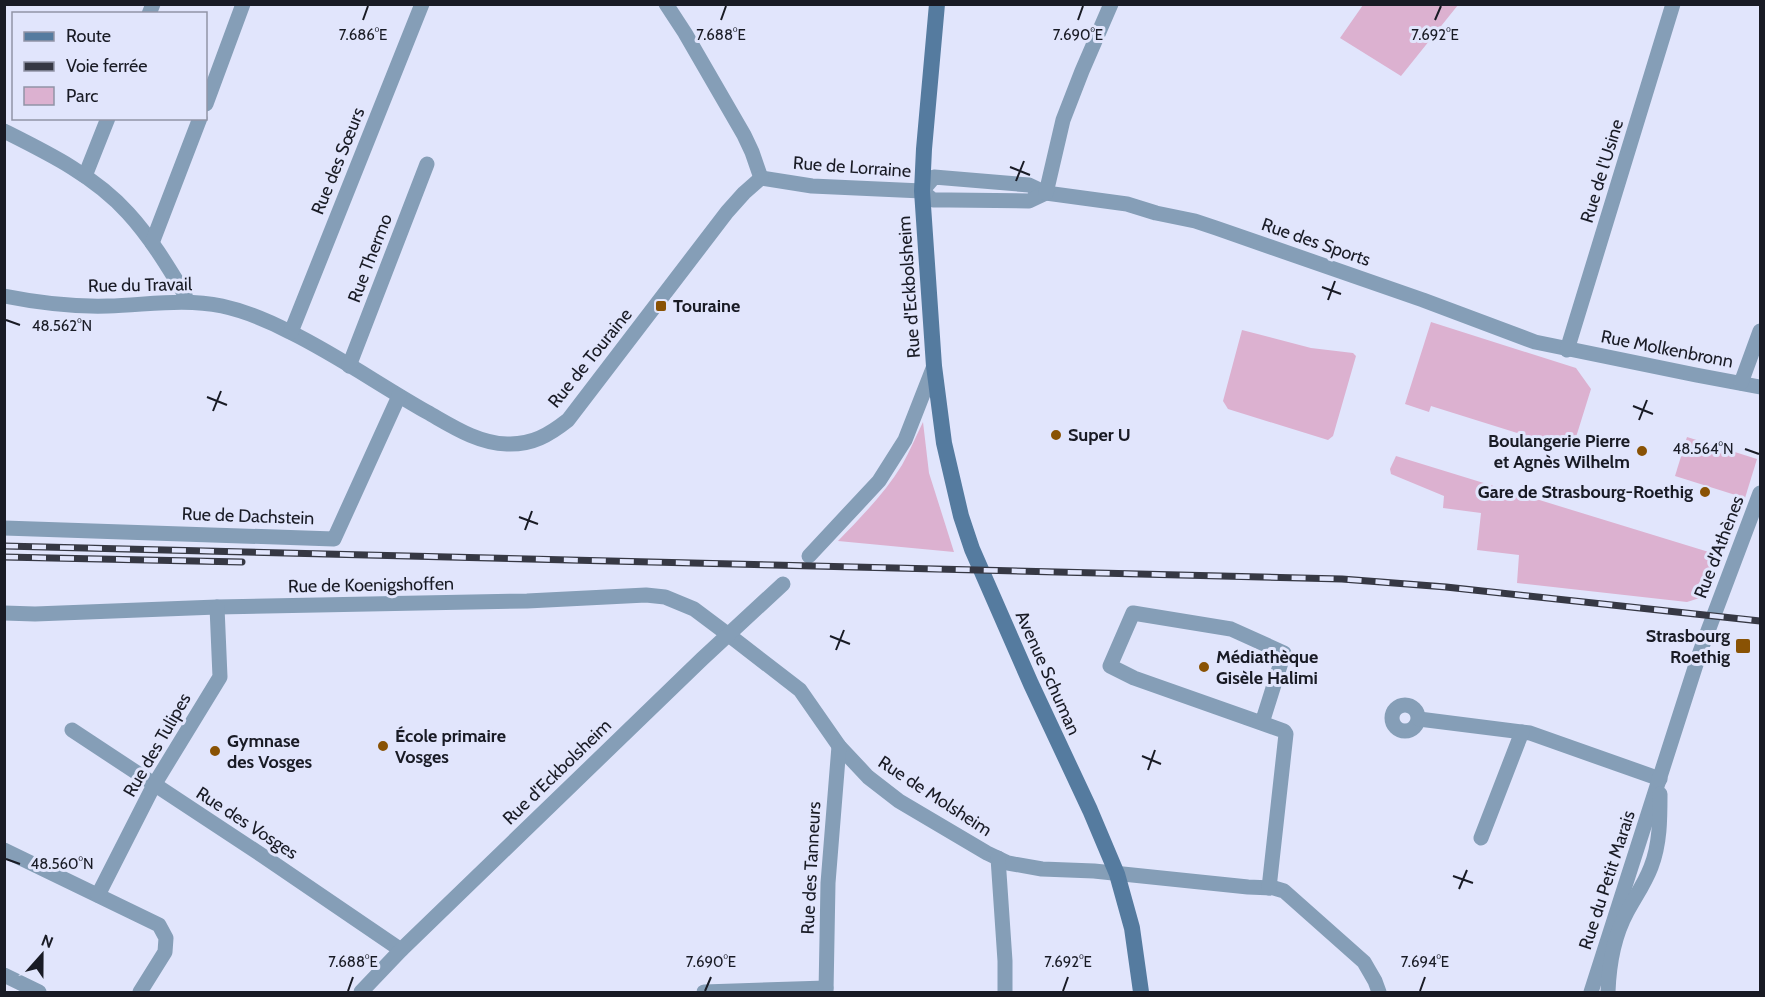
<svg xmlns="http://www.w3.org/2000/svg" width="1765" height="997" viewBox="0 0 1765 997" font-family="Cabin,sans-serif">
	<rect width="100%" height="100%" fill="#e1e5fc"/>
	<g fill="#dcb1d0">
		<path d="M1363,5V4L1458,5L1401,76L1340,38Z"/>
		<path d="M1431,322L1576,368L1591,389L1572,450L1431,406L1429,412L1405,404Z"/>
		<path d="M1242,330L1311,348L1353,353L1356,356L1333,436L1328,440L1228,409L1223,401Z"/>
		<path d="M923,422L929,473L954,552L838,541C861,517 885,493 902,465C910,451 916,436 923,422Z"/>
		<path d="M1687,437L1757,459L1745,498L1675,476Z"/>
		<path d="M1396,456L1712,553L1715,569L1706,596L1687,602L1517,583L1519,555L1477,550L1481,513L1443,508L1444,496L1391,474L1390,469Z"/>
	</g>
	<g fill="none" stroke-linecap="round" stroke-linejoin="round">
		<g stroke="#859eb7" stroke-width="15">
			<path d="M666,4L685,33L744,135L752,152L761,178"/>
			<path d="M149,14L153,4"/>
			<path d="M206,104L243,4"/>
			<path d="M4,131C48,153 95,176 128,213C150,237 167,265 184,293L187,301"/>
			<path d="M85,176L108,118"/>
			<path d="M761,178L812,186L922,191"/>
			<path d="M922,191L934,177L1029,185L1046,193L1127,204L1156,213L1195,221L1216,228L1423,300L1535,342L1696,375L1760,387"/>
			<path d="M922,191L933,200H949L1029,201L1046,193"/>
			<path d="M1046,193L1063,120L1082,71L1111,4"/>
			<path d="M152,243L200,118"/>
			<path d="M4,296C39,303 73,307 108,306C147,305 184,298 222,306C245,311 269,321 290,332C337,355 381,386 427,412C452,426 477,443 507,444C532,445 549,435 568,420L727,212L744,193L761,178"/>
			<path d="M291,332L422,4"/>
			<path d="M1567,350L1673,4"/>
			<path d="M349,366L427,164"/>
			<path d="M1741,383L1760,331"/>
			<path d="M4,528L334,539L399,396"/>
			<path d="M809,556L879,481L905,440L934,366"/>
			<path d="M4,613L35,614L217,607L527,601L646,595L665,597L694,609L734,639L800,690L839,746L868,777L899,801L987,853L1008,863L1042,869L1094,871L1248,887L1274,888L1284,891L1364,962L1375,981L1379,992"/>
			<circle cx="1405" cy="718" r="13"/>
			<path d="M1419,719L1530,733L1660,779"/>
			<path d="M1262,723L1284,653L1231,629L1133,613L1110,666L1134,678L1284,731L1286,734L1269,888"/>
			<path d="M72,730L263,856L401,950"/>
			<path d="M1481,838L1522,732"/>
			<path d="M4,850L159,925L166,938L165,952L140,992"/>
			<path d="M998,858L1005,961V992"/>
			<path d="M98,895L154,785L220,677L217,607"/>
			<path d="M4,975L39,992"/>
			<path d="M361,992L401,950L702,659L783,584"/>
			<path d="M704,992L826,988"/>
			<path d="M826,992L828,883L839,746"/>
			<path d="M1591,992L1700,652L1760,493"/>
			<path d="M1608,992C1609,965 1614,936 1627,912C1635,897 1645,883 1651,867C1660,844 1660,819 1660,794"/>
		</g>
		<path stroke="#557b9f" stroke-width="16" d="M937,4L924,149L922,191L934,366L944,443L961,516L972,549L1031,684L1090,810L1117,874L1132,928L1141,992"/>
		<defs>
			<g id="rail">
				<path d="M4,546L1342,579L1446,587L1760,621"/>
				<path d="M4,557L242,562"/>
			</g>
		</defs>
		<use href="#rail" stroke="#363844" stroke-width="7"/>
		<use href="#rail" stroke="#e1e5fc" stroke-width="4.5" stroke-dasharray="14" stroke-linecap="butt"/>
	</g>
	<path fill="none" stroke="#191b25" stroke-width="2" d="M363,20L368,6M721,20L726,6M1078,20L1083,6M1435,20L1441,6M1010,167L1030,175M1016,181L1024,161M1322,287L1341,294M1328,300L1335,281M6,320L20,325M207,397L227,405M1633,406L1653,414M213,411L221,391M1639,420L1647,400M1745,449L1759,454M519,517L538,524M525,530L532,511M830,636L850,644M836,650L844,630M1142,756L1161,764M1148,770L1155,750M6,859L20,864M1453,876L1473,883M1459,889L1467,870M348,991L353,977M705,991L711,977M1063,991L1068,977M1420,991L1425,977"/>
	<g fill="#895204" stroke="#e1e5fc" stroke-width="2">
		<rect x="655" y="300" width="12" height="12" rx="3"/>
		<circle cx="1056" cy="435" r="6"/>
		<circle cx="1642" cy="451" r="6"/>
		<circle cx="1705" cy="492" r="6"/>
		<rect x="1735" y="638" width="16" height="16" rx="3"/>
		<circle cx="1204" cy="667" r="6"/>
		<circle cx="383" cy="746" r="6"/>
		<circle cx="215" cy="751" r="6"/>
	</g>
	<g text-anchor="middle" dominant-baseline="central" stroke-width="6" stroke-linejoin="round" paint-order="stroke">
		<g font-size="18" fill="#191b25" stroke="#e1e5fc">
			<text transform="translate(338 161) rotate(-68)">Rue des Sœurs</text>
			<text transform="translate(852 167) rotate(4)">Rue de Lorraine</text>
			<text transform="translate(1602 171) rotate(-73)">Rue de l'Usine</text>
			<text transform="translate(1316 242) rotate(19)">Rue des Sports</text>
			<text transform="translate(370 258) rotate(-69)">Rue Thermo</text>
			<text transform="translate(140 285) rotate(-1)">Rue du Travail</text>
			<text transform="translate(909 287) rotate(-94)">Rue d'Eckbolsheim</text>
			<text transform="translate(1667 349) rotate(11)">Rue Molkenbronn</text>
			<text transform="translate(590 358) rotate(-51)">Rue de Touraine</text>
			<text transform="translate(248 516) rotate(2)">Rue de Dachstein</text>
			<text transform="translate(1719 547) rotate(-69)">Rue d'Athènes</text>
			<text transform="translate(371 585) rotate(-1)">Rue de Koenigshoffen</text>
			<text transform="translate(1048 673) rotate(66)">Avenue Schuman</text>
			<text transform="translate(157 745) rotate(-60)">Rue des Tulipes</text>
			<text transform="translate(557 772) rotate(-44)">Rue d'Eckbolsheim</text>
			<text transform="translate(935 796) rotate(33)">Rue de Molsheim</text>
			<text transform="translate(247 823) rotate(33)">Rue des Vosges</text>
			<text transform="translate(811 868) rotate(-87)">Rue des Tanneurs</text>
			<text transform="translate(1607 880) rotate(-72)">Rue du Petit Marais</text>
		</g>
		<g font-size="18" font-weight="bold" fill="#191b25" stroke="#e1e5fc" text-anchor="start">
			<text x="673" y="306">Touraine</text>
			<text x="1068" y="435">Super U</text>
			<text x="1630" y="441" text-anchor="end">Boulangerie Pierre<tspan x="1630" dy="21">et Agnès Wilhelm</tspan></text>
			<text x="1693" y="492" text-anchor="end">Gare de Strasbourg-Roethig</text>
			<text x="1730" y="636" text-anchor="end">Strasbourg<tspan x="1730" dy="21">Roethig</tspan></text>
			<text x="1216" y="657">Médiathèque<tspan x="1216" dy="21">Gisèle Halimi</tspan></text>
			<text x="395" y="736">École primaire<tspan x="395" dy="21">Vosges</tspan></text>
			<text x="227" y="741">Gymnase<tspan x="227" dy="21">des Vosges</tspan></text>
		</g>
	</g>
	<g font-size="15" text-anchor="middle" fill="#191b25" stroke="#e1e5fc" stroke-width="6" stroke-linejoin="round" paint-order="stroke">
		<text x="363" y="40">7.686°E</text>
		<text x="721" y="40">7.688°E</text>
		<text x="1078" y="40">7.690°E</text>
		<text x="1435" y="40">7.692°E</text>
		<text x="62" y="331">48.562°N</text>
		<text x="1703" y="454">48.564°N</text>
		<text x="62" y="869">48.560°N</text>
		<text x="353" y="967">7.688°E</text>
		<text x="711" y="967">7.690°E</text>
		<text x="1068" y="967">7.692°E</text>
		<text x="1425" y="967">7.694°E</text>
	</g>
	<rect width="1765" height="997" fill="none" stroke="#191b25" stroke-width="12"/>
	<rect x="12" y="12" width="195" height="108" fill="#e1e5fc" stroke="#9194a6" stroke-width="1.5"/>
	<rect x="24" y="32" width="30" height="9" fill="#557b9f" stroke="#9194a6" stroke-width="1.5"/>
	<text x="66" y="42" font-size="18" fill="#191b25">Route</text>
	<rect x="24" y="62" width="30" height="9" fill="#363844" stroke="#9194a6" stroke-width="1.5"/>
	<text x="66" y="72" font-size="18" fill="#191b25">Voie ferrée</text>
	<rect x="24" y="87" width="30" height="18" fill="#dcb1d0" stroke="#9194a6" stroke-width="1.5"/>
	<text x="66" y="102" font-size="18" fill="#191b25">Parc</text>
	<g transform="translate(42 955) rotate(21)" stroke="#e1e5fc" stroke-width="4.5" paint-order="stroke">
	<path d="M0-4.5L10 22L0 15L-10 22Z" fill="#191b25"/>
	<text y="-9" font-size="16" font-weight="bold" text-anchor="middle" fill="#191b25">N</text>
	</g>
</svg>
